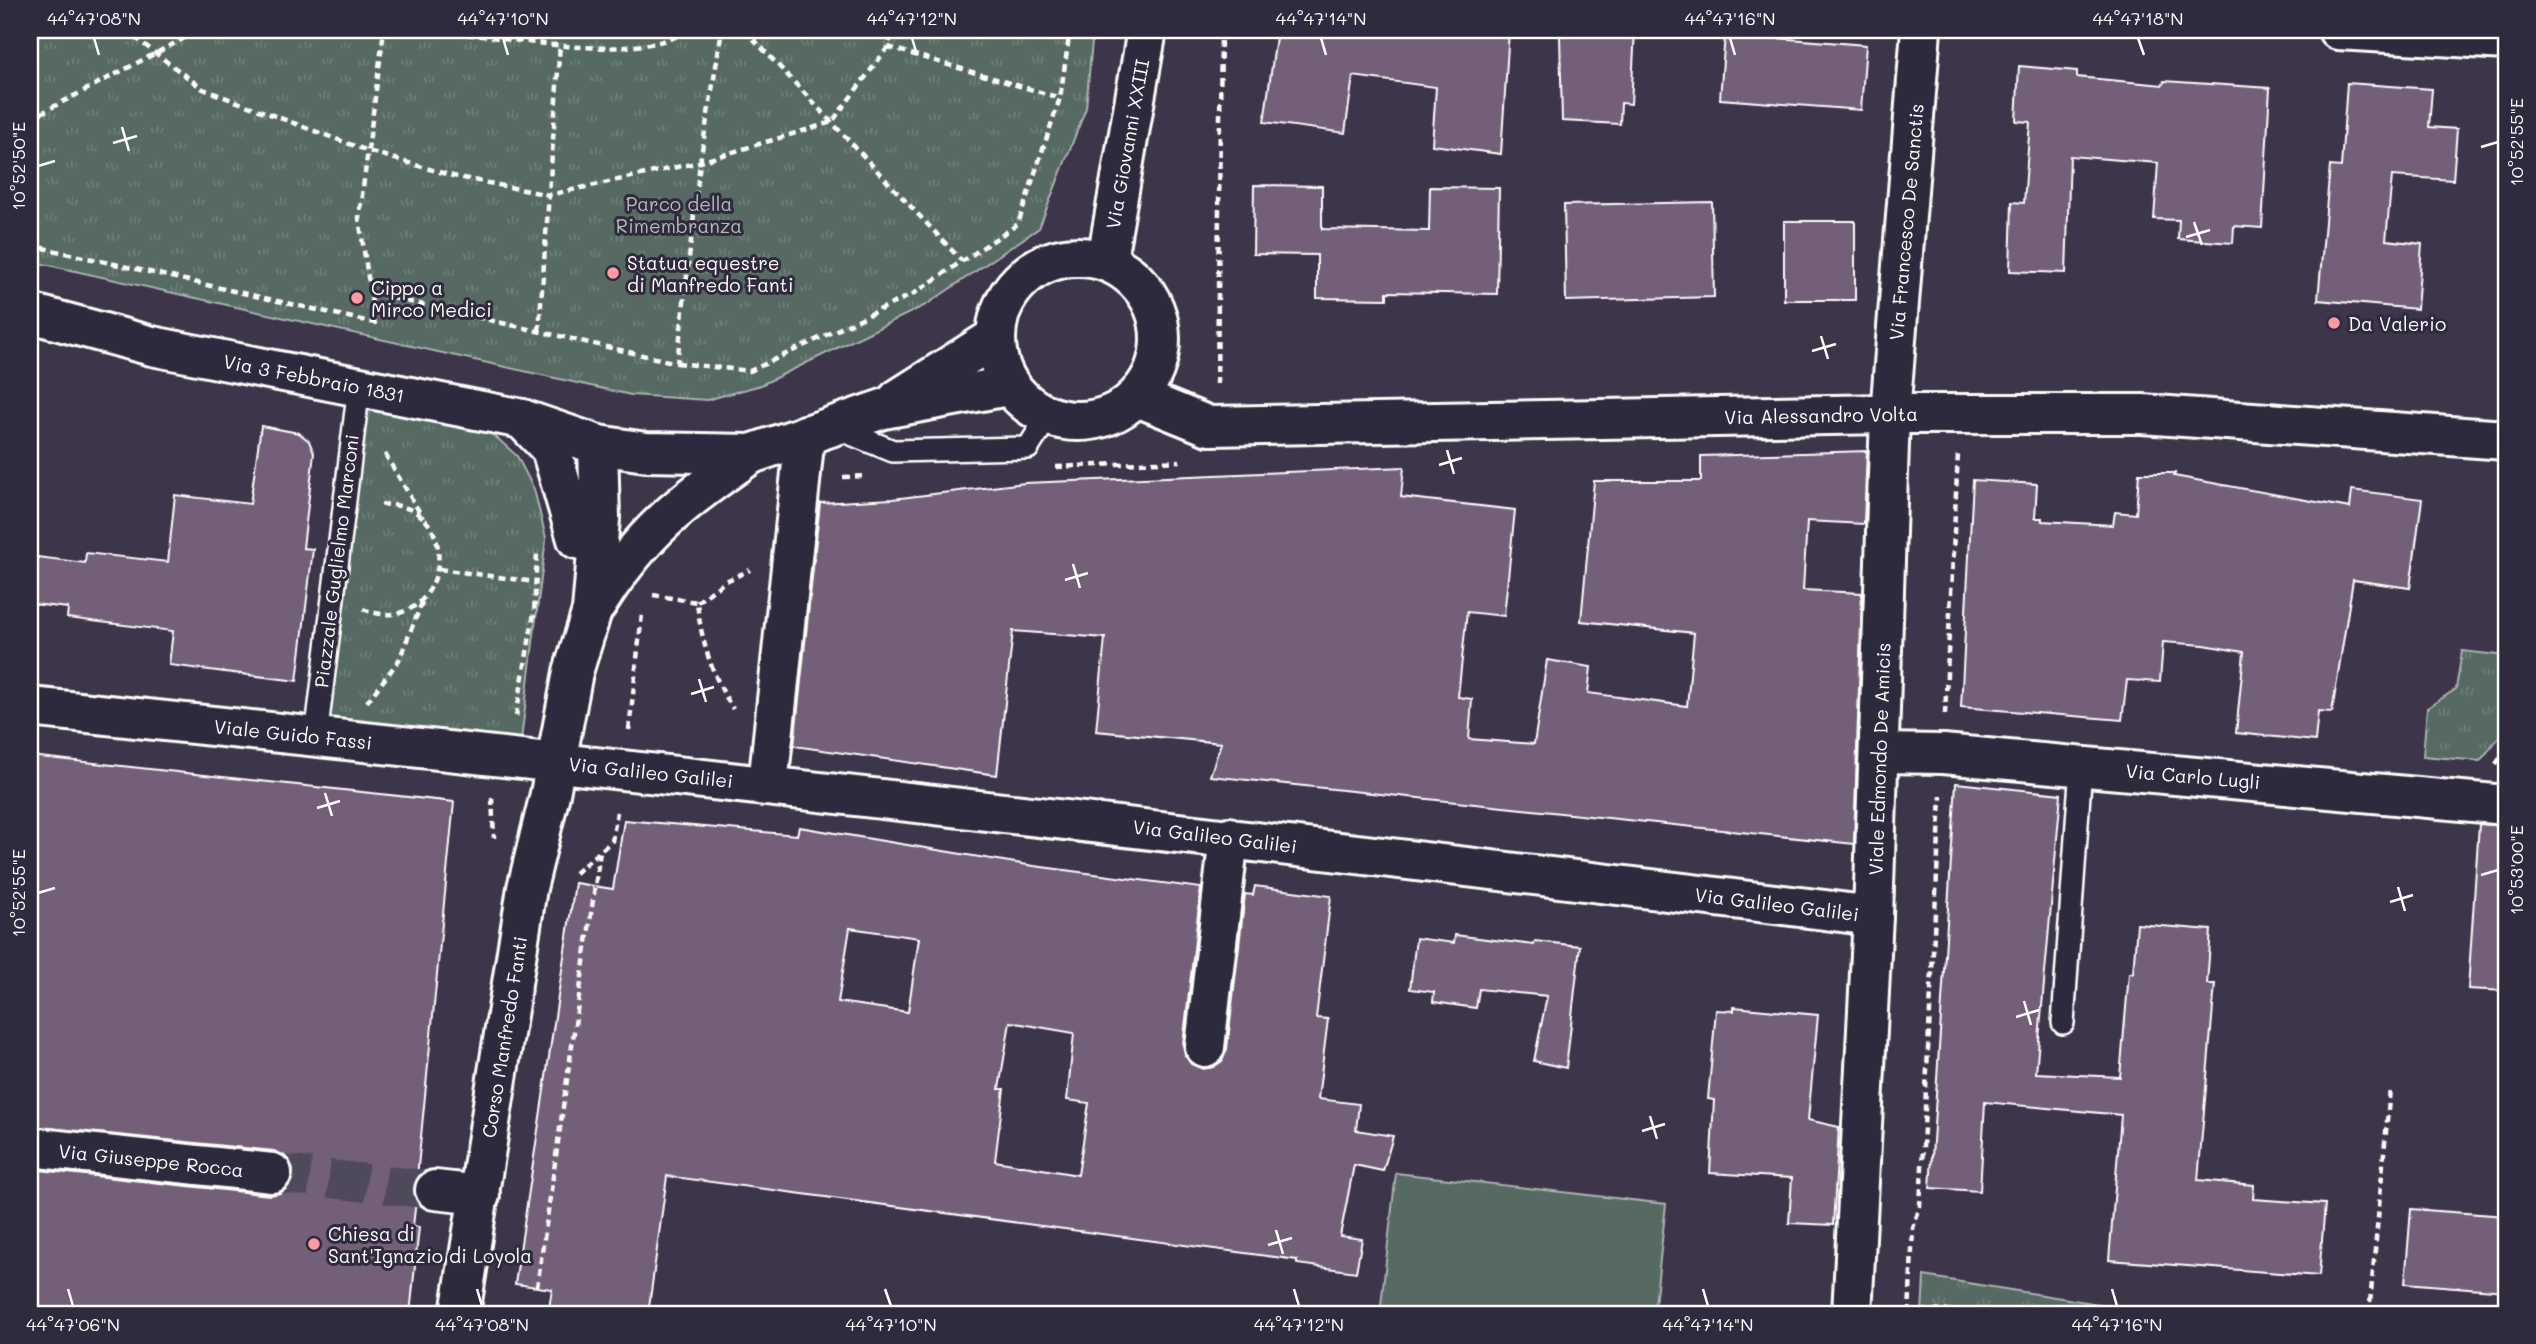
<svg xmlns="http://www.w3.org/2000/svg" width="2536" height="1344" viewBox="0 0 2536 1344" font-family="Mali,sans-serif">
	<defs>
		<pattern id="grass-tufts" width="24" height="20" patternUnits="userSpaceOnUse" patternTransform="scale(1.75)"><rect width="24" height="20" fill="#566963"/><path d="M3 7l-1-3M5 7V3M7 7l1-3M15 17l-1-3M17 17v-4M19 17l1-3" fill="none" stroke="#6f807a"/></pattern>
	</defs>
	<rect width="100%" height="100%" fill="#3d3549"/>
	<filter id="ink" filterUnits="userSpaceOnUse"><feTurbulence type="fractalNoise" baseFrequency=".0143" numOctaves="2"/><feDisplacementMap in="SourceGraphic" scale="14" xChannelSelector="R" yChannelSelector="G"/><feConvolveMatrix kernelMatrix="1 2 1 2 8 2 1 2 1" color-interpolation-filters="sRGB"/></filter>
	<g filter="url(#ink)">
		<g fill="url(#grass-tufts)" stroke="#aab4b1" stroke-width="2">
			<path d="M30,30H1093L1086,108L1039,228L926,305L761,385L707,400L631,395L30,261Z"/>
			<path d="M363,406L488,430L517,456L534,489L546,538L520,748L322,726Z"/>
			<path d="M2462,651L2506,656V729L2480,761L2423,756L2427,708L2456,689Z"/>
			<path d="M1924,1276L2161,1314H1922Z"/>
		</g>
		<path fill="#566963" stroke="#aab4b1" stroke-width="2" d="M1396,1173L1666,1204L1654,1314H1380Z"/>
		<g fill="#735f77" stroke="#fff" stroke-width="2" fill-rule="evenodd">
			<path d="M1277,30H1509L1501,154L1432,145L1436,87L1353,76L1345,133L1264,122Z"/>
			<path d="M1587,30H1635L1631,104L1621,103L1620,124L1562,121L1560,34L1587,36Z"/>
			<path d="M1725,34L1866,45L1861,110L1720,99Z"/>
			<path d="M2019,66L2077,71V77L2163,85L2164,81L2270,88L2262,228L2234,226L2233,243L2178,239L2179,220L2154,219L2158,163L2070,156L2066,273L2010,271L2012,202L2024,203L2030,122L2016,121Z"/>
			<path d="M2347,83L2432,89L2429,127L2457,129L2453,180L2392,176L2386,240L2422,244L2417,309L2318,300L2330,166L2341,167Z"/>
			<path d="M1254,185L1322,186V229L1429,231L1430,187L1499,188L1497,294L1387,292V299L1317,298V255L1253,254Z"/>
			<path d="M1712,202L1714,297L1566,301L1564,205Z"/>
			<rect x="1784" y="221" width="71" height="79"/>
			<path d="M261,426L299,433L309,441L314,453L303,548L313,549L297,681L169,665L173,631L67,618L68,608L33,604L38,557L85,563L86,553L168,562L175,495L250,504Z"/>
			<path d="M1867,451L1864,524L1807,521L1803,590L1862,593L1854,844L1210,776L1221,743L1096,731L1105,638L1013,631L997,775L794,746L820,503L892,499L1025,483L1404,467L1401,497L1515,510L1504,616L1467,612L1458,697L1472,699L1469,739L1534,744L1547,660L1591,667L1588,693L1687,706L1694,633L1581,621L1594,481H1701V456Z"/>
			<path d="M2139,473H2175L2174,476L2350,508L2352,490L2422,499L2410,588L2353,580L2332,712L2318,711L2315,741L2236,733L2244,652L2204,645L2163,642L2160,682L2127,680L2122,720L1961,707L1973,480L2037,484L2035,518H2042V521L2113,525L2115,512L2136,514Z"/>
			<path d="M30,756L454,802L417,1177L413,1188L416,1200L413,1226L419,1227L410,1314H30V1169L270,1195L280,1193L289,1186L294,1175L292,1164L285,1156L274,1151L30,1126Z"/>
			<path d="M1956,783L2061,794L2036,1073L2120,1077L2129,973H2133L2137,924L2211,930L2207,984H2215L2198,1180L2254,1185L2253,1199L2325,1204L2319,1276L2109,1260L2121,1115L1985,1102L1980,1191L1930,1188Z"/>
			<path d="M624,820L797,835L799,827L1034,866L1201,888L1183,1045L1185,1055L1191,1064L1203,1069L1213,1067L1222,1061L1227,1049L1245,894L1253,895L1255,886L1331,896L1316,1018L1328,1019L1318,1099L1359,1104L1356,1130L1393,1136L1383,1171L1354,1165L1340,1236L1362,1239L1356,1272L1297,1264V1260L667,1176L648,1314H548L552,1289L515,1284L575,883L613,889ZM850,928L919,938L908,1012L838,1002ZM1010,1022L1074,1033L1067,1100L1089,1103L1078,1175L995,1161L1004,1089H999Z"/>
			<path d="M2479,824L2506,826V991L2468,989Z"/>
			<path d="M1455,935L1534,945L1535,941L1580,946L1566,1068L1534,1061L1547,996L1479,989L1476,1008L1433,1002L1434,992L1410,989L1416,938L1454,943Z"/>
			<path d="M1734,1007L1818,1015L1808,1120L1839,1127L1833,1225L1789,1223L1792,1178L1710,1173L1714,1100L1708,1099L1716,1010L1734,1011Z"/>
			<path d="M2411,1209L2506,1216V1291L2405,1283Z"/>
		</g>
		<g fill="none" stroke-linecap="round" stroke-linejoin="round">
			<path stroke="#50495b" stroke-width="38" stroke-dasharray="38 19" stroke-linecap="butt" d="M272,1173L435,1190"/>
			<defs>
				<g id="lane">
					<path d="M834,427L893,451L1028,448L1047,418"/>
					<path d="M316,737L359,386"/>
					<path d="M2063,1023L2081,766"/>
				</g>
				<g id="street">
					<path d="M2338,30L2506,40"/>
					<path d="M522,419L551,449L577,539"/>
					<path d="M597,604C641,533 684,500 751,454"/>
					<path d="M30,707C645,770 1259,841 1873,916"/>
					<path d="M1880,753L1943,754L2506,805"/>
					<path d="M768,785L805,435"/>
					<path d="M1205,1047L1229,837"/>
					<path d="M30,1147L272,1173"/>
					<path d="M435,1190L480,1195"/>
					<path d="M460,1314L527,888L550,794L573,672L592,611L600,519L598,445"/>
					<path d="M1852,1314L1873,916L1890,414L1921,30"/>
				</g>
				<g id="secondary">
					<circle cx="1078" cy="339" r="82"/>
					<path d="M1107,259L1147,30"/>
					<path d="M30,313L152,346L522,419L598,445L646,452L751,454L883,409L1008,386"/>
					<path d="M1140,398L1209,426L1890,414H2142L2506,440"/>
					<path d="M898,399L994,338"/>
				</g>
			</defs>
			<use href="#lane" stroke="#fff" stroke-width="26"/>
			<use href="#street" stroke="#fff" stroke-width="44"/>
			<use href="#secondary" stroke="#fff" stroke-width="44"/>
			<g stroke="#fff" stroke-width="4.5" stroke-dasharray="7 5" stroke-linecap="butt">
				<path d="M125,30L203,89L368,151L453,176L549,195L700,162L832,122L888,47L893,30"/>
				<path d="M456,30L466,34C529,41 633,63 690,30"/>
				<path d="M745,30L962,261"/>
				<path d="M888,47L1060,98"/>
				<path d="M30,119L200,30"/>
				<path d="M30,245L375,323L359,218L384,30"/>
				<path d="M371,293L677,363L700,162L722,30"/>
				<path d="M539,331L560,44"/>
				<path d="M677,363L750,371L913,294L1018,224L1060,98L1070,30"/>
				<path d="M1217,384L1221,30"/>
				<path d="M385,454L423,518"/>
				<path d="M1056,467L1180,461"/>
				<path d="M843,477L865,476"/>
				<path d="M439,569L535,582"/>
				<path d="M653,595L697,602C701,641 712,676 733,709"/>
				<path d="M697,602L726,581L750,570"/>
				<path d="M363,609C448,644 473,495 376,505"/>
				<path d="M367,702L399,660L423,600"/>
				<path d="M1945,714L1958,453"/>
				<path d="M516,716L534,613L537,552"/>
				<path d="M629,730L642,614"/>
				<path d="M2496,764L2506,750"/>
				<path d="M492,798L494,838"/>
				<path d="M575,873L612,841L617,812"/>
				<path d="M537,1287L600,852"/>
				<path d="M1909,1311L1991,1310L1996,1314"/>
				<path d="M1909,1314L1913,1228L1920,1206L1941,796"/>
				<path d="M2369,1314L2390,1089"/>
			</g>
			<use href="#lane" stroke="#2f2a3d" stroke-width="21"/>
			<use href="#street" stroke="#2f2a3d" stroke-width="38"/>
			<use href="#secondary" stroke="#2f2a3d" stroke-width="38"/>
		</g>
	</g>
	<path fill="none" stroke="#fff" stroke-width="2.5" d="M94,38L99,55M503,38L508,55M912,38L917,55M1321,38L1326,55M1730,38L1735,55M2138,38L2144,55M122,127L129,151M113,143L137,136M2481,147L2498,142M38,166L55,161M2194,222L2202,245M2186,237L2210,230M1821,336L1828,359M1812,351L1836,344M1447,450L1454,474M1439,465L1462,458M1073,564L1080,588M1065,580L1088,573M699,679L706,702M691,694L714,687M325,793L332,816M317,808L340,801M2481,875L2498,870M2398,887L2405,911M38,893L55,888M2390,902L2413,895M2024,1001L2031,1025M2016,1017L2039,1010M1650,1116L1657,1139M1642,1131L1665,1124M1276,1230L1283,1254M1268,1245L1292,1238M68,1289L73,1306M477,1289L482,1306M885,1289L891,1306M1294,1289L1299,1306M1703,1289L1708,1306M2112,1289L2117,1306"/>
	<g fill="#ff9aa2" stroke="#2f2a3d" stroke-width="2.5">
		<circle cx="613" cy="273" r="7"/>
		<circle cx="357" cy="298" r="7"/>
		<circle cx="2334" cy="323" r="7"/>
		<circle cx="314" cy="1244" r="7"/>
	</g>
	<g text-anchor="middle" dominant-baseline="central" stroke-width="6" stroke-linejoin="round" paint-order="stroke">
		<g font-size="19" fill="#fff" stroke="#2f2a3d">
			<text transform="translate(1127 144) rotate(-80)">Via Giovanni XXIII</text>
			<text transform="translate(1906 222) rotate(-85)">Via Francesco De Sanctis</text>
			<text transform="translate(314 378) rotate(11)">Via 3 Febbraio 1831</text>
			<text transform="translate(1821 415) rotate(-1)">Via Alessandro Volta</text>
			<text transform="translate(336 561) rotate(-83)">Piazzale Guglielmo Marconi</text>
			<text transform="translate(293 734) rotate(6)">Viale Guido Fassi</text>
			<text transform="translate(1879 759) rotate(-88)">Viale Edmondo De Amicis</text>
			<text transform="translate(651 772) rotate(6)">Via Galileo Galilei</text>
			<text transform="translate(2193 776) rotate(5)">Via Carlo Lugli</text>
			<text transform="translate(1215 836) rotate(7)">Via Galileo Galilei</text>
			<text transform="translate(1777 904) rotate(7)">Via Galileo Galilei</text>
			<text transform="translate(504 1037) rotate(-81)">Corso Manfredo Fanti</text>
			<text transform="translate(151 1160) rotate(6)">Via Giuseppe Rocca</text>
		</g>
		<g font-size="19" fill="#b3bcb9" stroke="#2f2a3d">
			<text x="679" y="203">Parco della<tspan x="679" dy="22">Rimembranza</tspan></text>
		</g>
		<g font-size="19" fill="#fff" stroke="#2f2a3d" text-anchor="start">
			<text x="627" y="262">Statua equestre<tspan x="627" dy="22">di Manfredo Fanti</tspan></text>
			<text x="371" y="287">Cippo a<tspan x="371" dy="22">Mirco Medici</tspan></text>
			<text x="2348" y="323">Da Valerio</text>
			<text x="328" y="1233">Chiesa di<tspan x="328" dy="22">Sant'Ignazio di Loyola</tspan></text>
		</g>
	</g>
	<rect width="2536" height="1344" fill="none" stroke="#2f2a3d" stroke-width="77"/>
	<rect x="38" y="38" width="2460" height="1268" fill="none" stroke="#fff" stroke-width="2.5"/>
	<g font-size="18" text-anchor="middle" fill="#fff">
		<text x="94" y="25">44°47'08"N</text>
		<text x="503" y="25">44°47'10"N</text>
		<text x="912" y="25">44°47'12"N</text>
		<text x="1321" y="25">44°47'14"N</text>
		<text x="1730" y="25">44°47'16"N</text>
		<text x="2138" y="25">44°47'18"N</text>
		<text transform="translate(2517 142) rotate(-90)" y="6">10°52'55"E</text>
		<text transform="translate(19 166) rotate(-90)" y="6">10°52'50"E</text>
		<text transform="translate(2517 870) rotate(-90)" y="6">10°53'00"E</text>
		<text transform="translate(19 893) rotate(-90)" y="6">10°52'55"E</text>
		<text x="73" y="1331">44°47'06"N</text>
		<text x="482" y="1331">44°47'08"N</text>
		<text x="891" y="1331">44°47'10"N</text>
		<text x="1299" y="1331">44°47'12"N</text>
		<text x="1708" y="1331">44°47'14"N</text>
		<text x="2117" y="1331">44°47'16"N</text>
	</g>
</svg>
